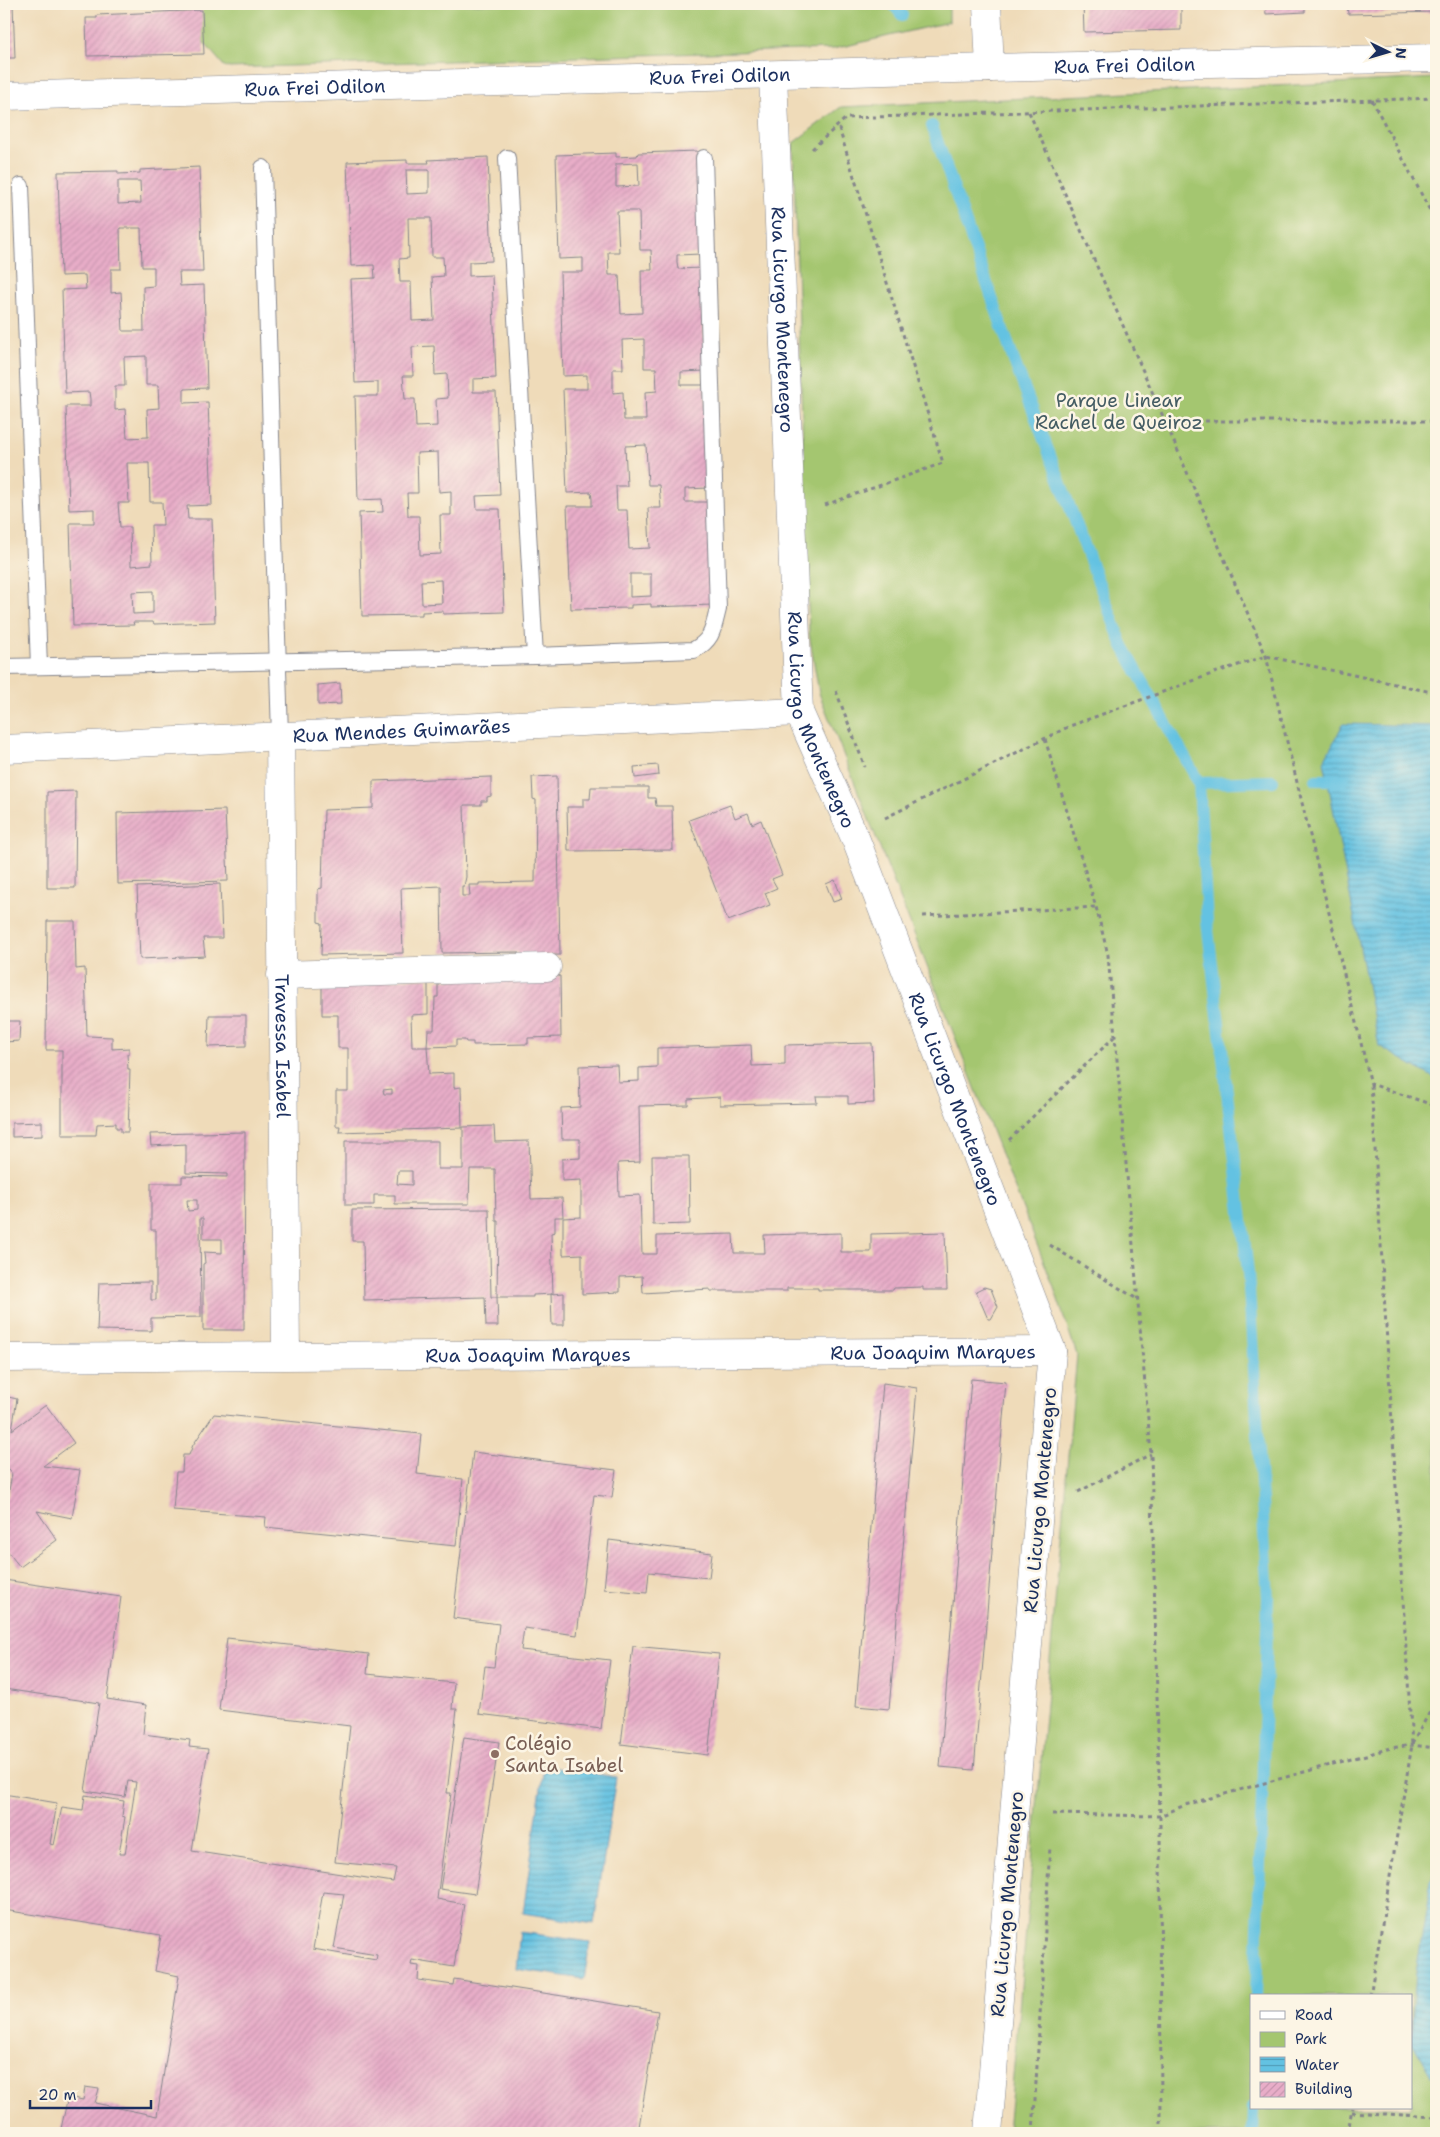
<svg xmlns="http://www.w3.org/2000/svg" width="1440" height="2137" viewBox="0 0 1440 2137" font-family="'Shantell Sans',sans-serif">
	<defs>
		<pattern id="water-rules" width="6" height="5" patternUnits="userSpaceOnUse" patternTransform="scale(1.25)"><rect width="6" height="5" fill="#63c2e2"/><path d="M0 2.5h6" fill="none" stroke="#519eba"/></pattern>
		<pattern id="building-hatch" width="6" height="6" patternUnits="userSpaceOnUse" patternTransform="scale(1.25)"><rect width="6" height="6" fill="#e8adc8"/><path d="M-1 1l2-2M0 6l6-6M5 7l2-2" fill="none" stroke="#c695ae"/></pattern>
	</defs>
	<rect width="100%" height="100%" fill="#fcf5e5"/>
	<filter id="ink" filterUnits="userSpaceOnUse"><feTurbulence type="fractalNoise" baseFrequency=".02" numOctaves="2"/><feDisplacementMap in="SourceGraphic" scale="10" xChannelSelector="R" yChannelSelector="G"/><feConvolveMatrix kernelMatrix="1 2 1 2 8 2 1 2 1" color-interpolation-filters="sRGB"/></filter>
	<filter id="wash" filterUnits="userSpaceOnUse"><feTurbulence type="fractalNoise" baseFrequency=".0096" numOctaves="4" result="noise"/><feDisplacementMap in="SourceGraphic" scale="20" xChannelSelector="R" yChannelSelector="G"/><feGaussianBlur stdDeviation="1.12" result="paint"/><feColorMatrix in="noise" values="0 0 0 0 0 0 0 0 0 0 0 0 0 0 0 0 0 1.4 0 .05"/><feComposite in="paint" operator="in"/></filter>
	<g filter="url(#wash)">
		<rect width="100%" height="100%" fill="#efdbb9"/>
		<g fill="#a4c66f" stroke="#607a66" fill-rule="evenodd">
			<path d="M171,4H949V22L833,49L229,68L224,66Z"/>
			<path d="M1436,78V2133H1008L1077,1355L1053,1285L819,693L809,633L793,143L841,107ZM1251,1996H1411V2108H1251Z"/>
		</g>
		<g fill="url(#water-rules)" stroke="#3f78a0">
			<path d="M1343,724L1436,726V1079L1379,1046L1324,761Z"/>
			<path d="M544,1766L616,1777L594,1924L523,1913Z"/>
			<path d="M1436,1867V2075L1431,2076L1411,2040L1416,1973L1431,1880Z"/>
			<path d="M520,1932L590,1942L584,1979L516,1969Z"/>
		</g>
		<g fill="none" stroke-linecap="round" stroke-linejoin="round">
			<g stroke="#63c2e2" stroke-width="12">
				<path d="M893,4L902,15"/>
				<path d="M932,126L1014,361L1122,644L1199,783L1207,921L1248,1272L1268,1598L1256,1996"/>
				<path d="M1316,780H1344"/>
				<path d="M1199,783L1273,781"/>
				<path d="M1252,2133L1253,2108"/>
			</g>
		</g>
		<g id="blocks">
			<g fill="url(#building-hatch)" fill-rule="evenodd">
				<path d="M4,4H13L15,58H4Z"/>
				<rect x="591" y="4" width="24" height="2"/>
				<path d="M1083,4H1181V30L1084,32Z"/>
				<path d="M1265,4H1305V12L1266,14Z"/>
				<path d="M1347,4H1436V12L1348,14Z"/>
				<path d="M202,10L204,54L87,56L86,18H97V15Z"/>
				<path d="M697,151L701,254L677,255V262L678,269L701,268L705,371L681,372V385H705L709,488L685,489V502H709L713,605L651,607V604L631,605V608L571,609L567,506H592V499L591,492L567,493L563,389H587V375L563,376L560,272H583V258L559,259L556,155L616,153V157L637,156L638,153ZM638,163L639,186L616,187V164ZM617,211H639L640,250H651L652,270H641L642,313L621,314L619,275H609L608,252H619ZM644,339V368H656L657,391L645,392L646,420H624L623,392L613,393V369H623L622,340ZM646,445L648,485H659L661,508H648L650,548L629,549L627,510H617L616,486H627L625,446ZM630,574H651V596L630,597Z"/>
				<path d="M488,157L492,261L469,262V276L492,275L496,378L473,379V392H496L500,495L476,496L477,509H500L504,612L443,614V611L422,612V615L362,616L359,513L383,512L382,499L358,500L355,396H378V382L355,383L351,279L375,278L374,265L351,266L347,162L407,160V163H429L428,160ZM406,170H429V193L407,194ZM408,218H431L432,257H443L444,276L432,277L434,320L412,321L411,282H400L399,259L409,258ZM434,346L435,375L447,374L448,398L436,399L437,426L416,427L415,399H405L403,376H413L412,347ZM438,452L439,492L451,491V515H440L441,554L420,555L419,516H408L407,493H418L417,453ZM441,580L442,603L422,604L421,581Z"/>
				<path d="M199,167L203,272H179L180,286L204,285L207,388L184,389V403L208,402L212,505L187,506L188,519H212L215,622L154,624L153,622H133L134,625L73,626L70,523H94V509L69,510L66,406H90V399L89,392L65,393L62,290L86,289L85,275L61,276L58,172L118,171V174L140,173V170ZM118,181H140L141,203L118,204ZM120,228H141L142,267H154V286L143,287L144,331H123L121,292L111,293V269H121ZM146,356V385H158L159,408L147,409L148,437L127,438L125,409L115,410V386H125L124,357ZM127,463H149L150,502H162L163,525H151L152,564L131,566L130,527H120L118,503H129ZM153,591V613L133,614L132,592Z"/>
				<path d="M340,683L341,704L318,705V685Z"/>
				<path d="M658,765L659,775L635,778L634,767Z"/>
				<path d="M557,776L560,955L518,956V952L442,953L441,886L401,888L403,953L321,955L322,923L318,922V889L322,888L324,810L373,808V781L491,777V796L487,797V801H481V805H464L466,877L464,886H462V896H470L469,885H479V883L535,882L536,800L533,799L532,777Z"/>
				<path d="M591,787H648V798H655L656,806H672L673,850L568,851L567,807H583V799H590Z"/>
				<path d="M76,791L75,888H47V792Z"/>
				<path d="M730,805L735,818L748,813L752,824L761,820L782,875L772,879L777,888L765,893L770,905L728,921L689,820Z"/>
				<path d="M225,810L228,881L118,884L117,813Z"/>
				<path d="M835,880L842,899L833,902L826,884Z"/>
				<path d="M220,884L222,938H203L205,956L140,959L137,887Z"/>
				<path d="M47,921H75L76,969L85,968L87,1036L112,1037V1049L129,1048V1054H127L128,1069H130L128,1132H121V1128H116V1123L97,1124L96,1135H62V1050H46Z"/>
				<path d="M560,976L561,1037L528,1038V1044L473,1045V1042H466L465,1040H456V1046L427,1047L428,1030H434L435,997H438V980Z"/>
				<path d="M428,978V1014L411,1015L412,1047H427L429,1074L454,1073V1088L461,1087L462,1128L339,1132L340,1126H336V1091H348V1048H338V1015H322V984ZM392,1089V1094H384L383,1090Z"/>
				<path d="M209,1015H246V1046L208,1047Z"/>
				<path d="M4,1021H20L19,1041L4,1042Z"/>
				<path d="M872,1043L874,1103L848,1104V1096H816L817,1103L720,1105V1097L688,1099V1105L639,1106L640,1162L618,1163L619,1196L640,1195L642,1254H657V1236L733,1234L734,1253H765L764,1235L841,1233V1252H871V1234L945,1232L947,1290H923V1287L894,1288L893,1290H818V1288H787V1291H710V1289L643,1293L642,1276L620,1277V1292L582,1294V1254L563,1255V1218L581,1217V1180L562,1181V1159L580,1158V1139H562L561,1108L580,1107L579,1066L617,1065L618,1082L639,1081V1068L657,1067V1048L751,1045L752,1066L785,1065V1045Z"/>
				<path d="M42,1122V1136L12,1137V1123Z"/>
				<path d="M494,1126L495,1142L529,1141L531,1199L562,1198L563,1217H555V1232L551,1233L553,1294L533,1295V1297H497L498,1221H496L495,1169H470L469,1204H395V1195H374V1205H345V1141H438V1169H463V1127ZM398,1171H412V1185L397,1184Z"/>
				<path d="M245,1132L244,1330H203V1264L205,1263L204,1252L222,1253V1239H203V1218H200L201,1317L151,1318V1331L97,1330L99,1283L151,1282V1300H156V1230H151V1183H182V1176L227,1177V1174L186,1173V1144L151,1146L150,1134ZM187,1200H197V1210L188,1211Z"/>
				<path d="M652,1156H689L690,1224L653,1225Z"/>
				<path d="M489,1209L491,1297H497L498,1326H486L485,1297L364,1300L363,1241H352V1210Z"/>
				<path d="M984,1287L991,1289L998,1307L991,1319H988L976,1291Z"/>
				<path d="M564,1293V1325H552L551,1294Z"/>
				<path d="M971,1379L1006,1382L974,1770L940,1767Z"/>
				<path d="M883,1383L917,1388L889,1709L856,1706Z"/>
				<path d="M4,1396L17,1399L12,1430L46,1405L74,1443L43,1466L80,1470L72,1518L37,1511L57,1540L20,1567L4,1547V1499L8,1496L12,1474L4,1463Z"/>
				<path d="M214,1414L421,1434L417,1474L463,1479L456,1546L265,1527L266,1517L173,1510L176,1472H182L183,1455H189L193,1445Z"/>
				<path d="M473,1452L616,1470L612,1497L594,1495L577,1635L524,1628L521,1650L610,1660L601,1729L479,1714L485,1666L494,1667L499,1624L453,1618Z"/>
				<path d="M609,1540L712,1553L709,1578L649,1572L647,1593L604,1589Z"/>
				<path d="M4,1580L121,1597L107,1699L146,1705L143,1734L190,1740L189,1747L208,1749L192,1851L393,1882L396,1868L335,1862L350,1726L219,1710L227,1638L369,1654L367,1674L454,1683L452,1709H457L447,1793H451L437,1899L464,1904L454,1967L412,1960L411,1965L419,1966L418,1980L453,1985L454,1979L658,2011L638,2133H60L68,2097L83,2100L85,2087L99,2089L95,2103L157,2116L179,1976L155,1971L161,1935L4,1910V1794L57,1803L50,1844L54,1845L62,1807L83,1810L85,1795L124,1801L122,1816L125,1817L119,1854H125L136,1782L128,1781L125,1797L85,1791L99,1703L4,1689ZM323,1892L344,1894L334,1948L377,1955L376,1960L313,1949Z"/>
				<path d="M633,1646L719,1654L708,1755L621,1744Z"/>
				<path d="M464,1737L499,1742L475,1894L440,1889Z"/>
			</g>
		</g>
	</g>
	<g filter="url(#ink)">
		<use href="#blocks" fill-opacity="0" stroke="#85858c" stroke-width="1"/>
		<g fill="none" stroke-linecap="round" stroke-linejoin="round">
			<defs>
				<g id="service">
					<path d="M507,158L535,656"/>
					<path d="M263,168L280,736"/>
					<path d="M21,186L39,666"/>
					<path d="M4,667L535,656L694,650C713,639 713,629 718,609L704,158"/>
				</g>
				<g id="minor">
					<path d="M987,4L990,68"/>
					<path id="s1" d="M773,75L799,712L856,840L1052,1351L988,2133"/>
					<path id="s2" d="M4,96L990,68L1436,58"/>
					<path id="s3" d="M280,736L286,1355"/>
					<path id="s4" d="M4,749L799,712"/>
					<path d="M281,975L547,967"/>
					<path id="s5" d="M4,1358L1052,1351"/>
				</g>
			</defs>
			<use href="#service" stroke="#85858c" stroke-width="18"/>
			<use href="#minor" stroke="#85858c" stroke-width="29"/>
			<g stroke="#85858c" stroke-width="3" stroke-dasharray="4 4" stroke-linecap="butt">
				<path d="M1372,100L1436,222"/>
				<path d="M1029,112L1165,421L1266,656L1371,1084L1436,1106"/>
				<path d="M812,149L846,118L1436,98"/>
				<path d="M1165,421H1436"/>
				<path d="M825,505L943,463L838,125"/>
				<path d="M836,691L865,767"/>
				<path d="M1045,739L1096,907L1108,955L1151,1454L1160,1816L1161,2133"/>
				<path d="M885,818L1070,726L1220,671L1266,656L1436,693"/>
				<path d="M923,916L1096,907"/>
				<path d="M1009,1140L1114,1037"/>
				<path d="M1050,1245L1137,1299"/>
				<path d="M1078,1492L1151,1454"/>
				<path d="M1412,1744L1436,1701"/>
				<path d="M1052,1814L1160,1816L1185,1805L1391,1748L1412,1745L1436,1748"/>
				<path d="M1370,1996L1412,1745L1371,1084"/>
				<path d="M1351,2112L1436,2117"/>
				<path d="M1033,2133L1050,1846"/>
				<path d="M1348,2133L1352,2108"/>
			</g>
			<use href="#service" stroke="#fff" stroke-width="16"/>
			<use href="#minor" stroke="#fff" stroke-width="28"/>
		</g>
	</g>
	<circle fill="#8d6e63" stroke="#fcf5e5" stroke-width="2" cx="495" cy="1754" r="5"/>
	<g text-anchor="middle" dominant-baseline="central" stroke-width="5" stroke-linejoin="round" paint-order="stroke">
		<g font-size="19" fill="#1b2f5e" stroke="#fcf5e5">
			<text stroke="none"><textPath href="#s2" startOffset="1121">Rua Frei Odilon</textPath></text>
			<text stroke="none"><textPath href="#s2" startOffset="716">Rua Frei Odilon</textPath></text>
			<text stroke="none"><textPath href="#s2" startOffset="311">Rua Frei Odilon</textPath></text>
			<text stroke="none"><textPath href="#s1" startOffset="245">Rua Licurgo Montenegro</textPath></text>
			<text stroke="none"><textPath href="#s1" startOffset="650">Rua Licurgo Montenegro</textPath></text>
			<text stroke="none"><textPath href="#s4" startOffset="398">Rua Mendes Guimarães</textPath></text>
			<text stroke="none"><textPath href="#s3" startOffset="310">Travessa Isabel</textPath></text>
			<text stroke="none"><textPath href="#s1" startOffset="1055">Rua Licurgo Montenegro</textPath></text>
			<text stroke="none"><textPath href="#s5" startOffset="929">Rua Joaquim Marques</textPath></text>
			<text stroke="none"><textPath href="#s5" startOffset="524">Rua Joaquim Marques</textPath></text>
			<text transform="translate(1040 1500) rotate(-85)">Rua Licurgo Montenegro</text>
			<text transform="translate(1007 1904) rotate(-85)">Rua Licurgo Montenegro</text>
		</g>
		<g font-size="19" fill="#445c63" stroke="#fcf5e5">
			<text x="1119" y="400">Parque Linear<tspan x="1119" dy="22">Rachel de Queiroz</tspan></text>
		</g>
		<g font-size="19" fill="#785e54" stroke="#fcf5e5" text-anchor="start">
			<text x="505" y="1743">Colégio<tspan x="505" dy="22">Santa Isabel</tspan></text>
		</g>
	</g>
	<rect width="1440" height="2137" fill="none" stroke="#fcf5e5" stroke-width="20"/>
	<rect x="1250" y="1994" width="162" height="115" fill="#fcf5e5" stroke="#a2a6af"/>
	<rect x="1260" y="2011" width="25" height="8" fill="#ffffff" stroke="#a2a6af"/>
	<text x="1295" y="2020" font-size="15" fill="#1b2f5e">Road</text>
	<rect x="1260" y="2032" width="25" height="15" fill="#a4c66f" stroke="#a2a6af"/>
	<text x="1295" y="2044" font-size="15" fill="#1b2f5e">Park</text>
	<rect x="1260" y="2057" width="25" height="15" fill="url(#water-rules)" stroke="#a2a6af"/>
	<text x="1295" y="2070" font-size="15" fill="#1b2f5e">Water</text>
	<rect x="1260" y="2082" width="25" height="15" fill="url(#building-hatch)" stroke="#a2a6af"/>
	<text x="1295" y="2094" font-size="15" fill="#1b2f5e">Building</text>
	<g transform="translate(1388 52) rotate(95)" stroke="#fcf5e5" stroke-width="4" paint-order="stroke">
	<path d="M0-4L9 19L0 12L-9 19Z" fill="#1b2f5e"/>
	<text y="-8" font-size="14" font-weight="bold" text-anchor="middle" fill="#1b2f5e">N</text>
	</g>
	<path d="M30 2100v8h121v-8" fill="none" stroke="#1b2f5e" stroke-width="2.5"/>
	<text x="38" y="2100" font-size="15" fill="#1b2f5e" stroke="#fcf5e5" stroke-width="4" paint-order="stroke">20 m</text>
</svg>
